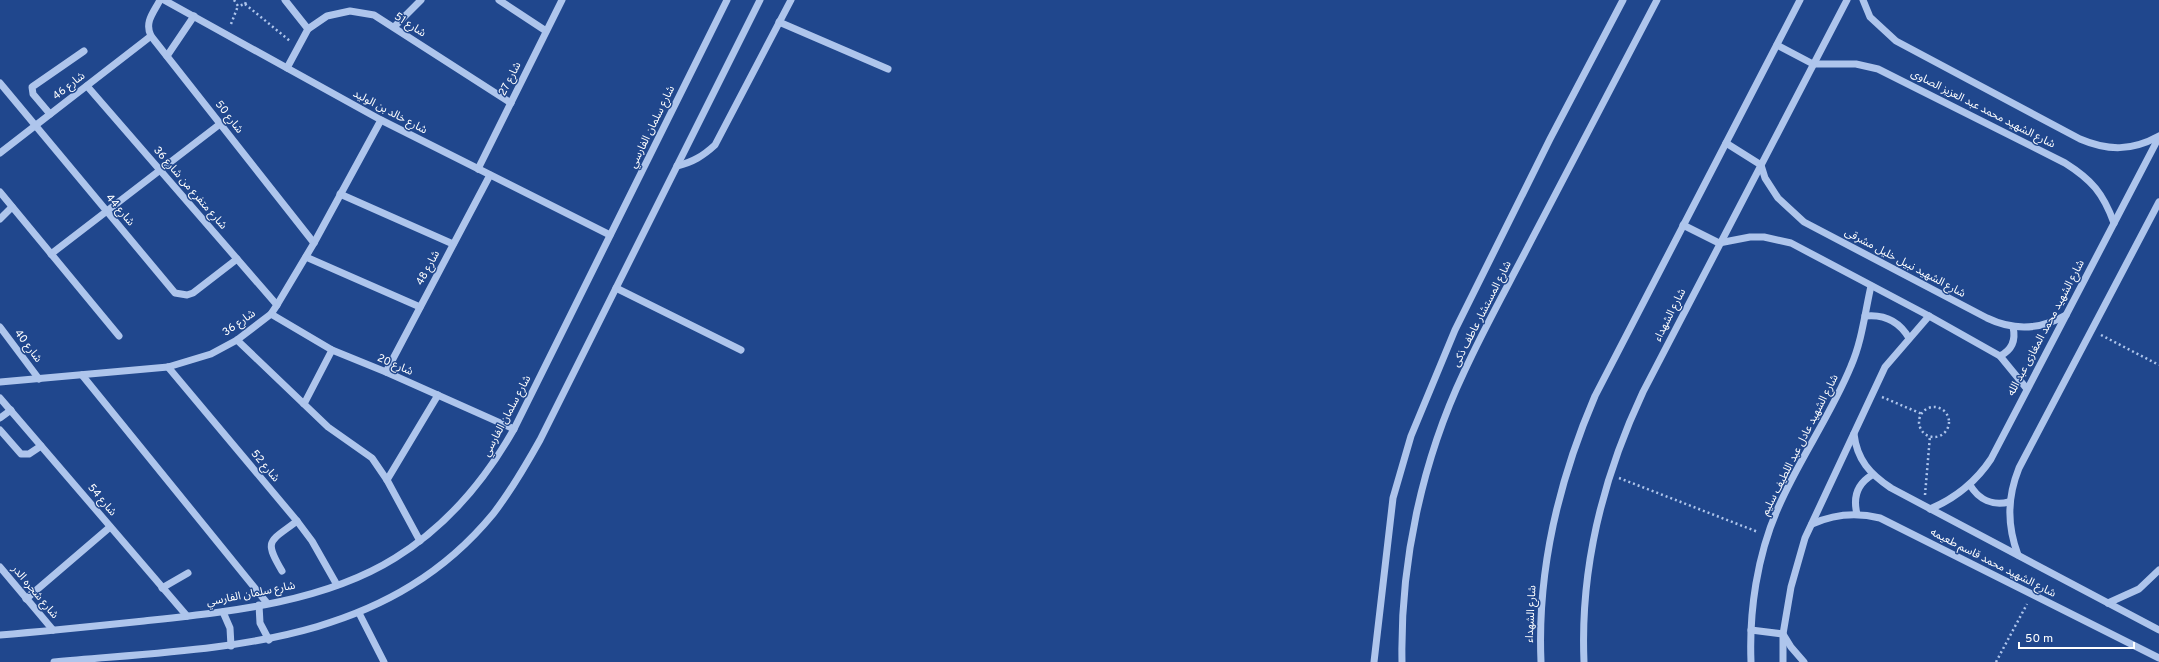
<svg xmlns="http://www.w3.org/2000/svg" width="2159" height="662" viewBox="0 0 2159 662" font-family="Overpass,'Noto Sans Arabic',sans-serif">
	<rect width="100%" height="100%" fill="#20478d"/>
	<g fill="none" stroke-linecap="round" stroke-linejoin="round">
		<g stroke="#aec5ec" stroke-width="2.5" stroke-dasharray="2 3" stroke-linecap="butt">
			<path d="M234,0L238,6L245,4"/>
			<path d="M245,4L290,41"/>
			<path d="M245,4L247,0"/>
			<path d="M231,24L238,6"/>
			<path d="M2101,335L2159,365"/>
			<path d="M1882,397L1922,414"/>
			<circle cx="1934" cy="422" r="15"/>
			<path d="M1619,478L1758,532"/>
			<path d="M1925,495L1930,436"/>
			<path d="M1996,662L2027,604"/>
		</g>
		<g stroke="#aec5ec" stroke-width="7">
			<path d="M160,0C154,12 144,22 151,36L314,243"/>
			<path d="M164,0L381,120L610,235"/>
			<path d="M285,0L308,29"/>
			<path d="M499,0L546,31"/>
			<path d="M1863,0L1870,17L1896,41L2080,139C2108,151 2132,151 2159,136"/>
			<path d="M779,22L888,69"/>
			<path d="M394,27L421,0"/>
			<path d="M1777,45L1813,64H1856L1878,69L2065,163C2092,180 2103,193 2114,223"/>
			<path d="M167,56L194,16"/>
			<path d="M287,68L308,29L327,16L350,11L374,15L511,103"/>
			<path d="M0,83L175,293L187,295L193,293L237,259"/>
			<path d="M87,86L277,305"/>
			<path d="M50,114L33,94L32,87L84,51"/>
			<path d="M1726,143L1761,165L1765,178L1778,198L1804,222L1987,318C2014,331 2040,330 2066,315"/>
			<path d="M0,153L151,36"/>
			<path d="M677,166C693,162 703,156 715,145L791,0"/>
			<path d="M478,169L562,0"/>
			<path d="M0,192L119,336"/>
			<path d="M340,194L453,244"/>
			<path d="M0,219L12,207"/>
			<path d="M1683,225L1719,243L1750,237H1764L1791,243L1929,316L2000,356L2027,389"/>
			<path d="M51,254L220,124"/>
			<path d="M306,257L420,307"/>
			<path d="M616,288L741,350"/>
			<path d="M271,314L332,350L386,372L514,429"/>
			<path d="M1865,316C1884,314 1899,321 1909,338"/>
			<path d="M0,327L39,379"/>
			<path d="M237,340L328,427L372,458L387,480L420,541"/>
			<path d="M2000,356C2012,350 2016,340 2013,327"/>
			<path d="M168,367L297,521L312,541L337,585"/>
			<path d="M386,372L490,175"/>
			<path d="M82,375L267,603"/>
			<path d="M0,382L168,367L211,354L237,340L271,314L277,305L314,243L381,120"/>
			<path d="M0,398L187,616"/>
			<path d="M304,404L332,350"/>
			<path d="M0,418L11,410"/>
			<path d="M0,430L21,454H29L41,446"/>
			<path d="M1854,434C1857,460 1870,474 1891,488L2159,630"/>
			<path d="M387,480L438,395"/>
			<path d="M1970,485C1979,500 1993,506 2009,502"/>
			<path d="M1930,509C1956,498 1975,483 1991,459L2159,137"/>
			<path d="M1857,514C1853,498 1857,484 1872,475"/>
			<path d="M1812,524C1834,514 1856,512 1880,518L2159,658"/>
			<path d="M2018,555C2007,525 2007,498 2019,468L2159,202"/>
			<path d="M0,567L53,630"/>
			<path d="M282,571C263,539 270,542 297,521"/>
			<path d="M162,588L188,573"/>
			<path d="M26,599L110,527"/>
			<path d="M2108,603L2139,589L2159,570"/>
			<path d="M259,605L260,623L269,640"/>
			<path d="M223,612L230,628L231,646"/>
			<path d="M359,613L384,662"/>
			<path d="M1751,630L1783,634L1791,647L1804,662"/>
			<path d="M0,635C48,631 96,626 144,621C227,612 323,603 395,558C447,526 484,482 514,429L727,0"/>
			<path d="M54,662C214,647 381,650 493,514C511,491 526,465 540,440L760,0"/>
			<path d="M1374,662L1393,498L1411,436L1455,330L1550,139L1623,0"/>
			<path d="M1402,662C1400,563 1422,461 1464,372C1485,326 1510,282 1533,237C1574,158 1616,79 1657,0"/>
			<path d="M1541,662C1537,570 1559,480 1595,396L1800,0"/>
			<path d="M1584,662C1580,568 1603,477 1643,392L1847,0"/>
			<path d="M1751,662C1749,611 1757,556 1778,508C1799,459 1831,415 1851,366C1862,341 1865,312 1871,286"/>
			<path d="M1783,662V634L1791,587L1805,538L1885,367L1929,316"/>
		</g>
	</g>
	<g text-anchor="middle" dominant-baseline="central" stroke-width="3" stroke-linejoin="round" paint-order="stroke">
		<g font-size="11" fill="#fff" stroke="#20478d">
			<text transform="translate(410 25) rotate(33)">شارع 51</text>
			<text transform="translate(510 79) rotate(-63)">شارع 27</text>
			<text transform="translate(69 86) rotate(-38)">شارع 46</text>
			<text transform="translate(1983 109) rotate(27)">شارع الشهيد محمد عبد العزيز الصاوى</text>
			<text transform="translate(390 112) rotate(28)">شارع خالد بن الوليد</text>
			<text transform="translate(229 117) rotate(52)">شارع 50</text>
			<text transform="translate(652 127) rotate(-64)">شارع سلمان الفارسي</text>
			<text transform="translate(190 188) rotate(49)">شارع متفرع من شارع 36</text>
			<text transform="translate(120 210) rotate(50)">شارع 44</text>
			<text transform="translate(1905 263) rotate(28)">شارع الشهيد نبيل خليل مشرقى</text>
			<text transform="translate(428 268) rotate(-62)">شارع 48</text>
			<text transform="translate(1482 314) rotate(-63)">شارع المستشار عاطف ذكى</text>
			<text transform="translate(1670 315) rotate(-63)">شارع الشهداء</text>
			<text transform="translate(239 323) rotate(-35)">شارع 36</text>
			<text transform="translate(2046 328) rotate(-62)">شارع الشهيد محمد المغازى عبد الله</text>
			<text transform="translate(28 346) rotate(53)">شارع 40</text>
			<text transform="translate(395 365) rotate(23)">شارع 20</text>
			<text transform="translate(507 416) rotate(-62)">شارع سلمان الفارسي</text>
			<text transform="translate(1800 445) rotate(-63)">شارع الشهيد عادل عبد اللطيف سليم</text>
			<text transform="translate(265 466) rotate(50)">شارع 52</text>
			<text transform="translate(102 500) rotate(50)">شارع 54</text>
			<text transform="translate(1993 563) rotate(27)">شارع الشهيد محمد قاسم طعيمه</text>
			<text transform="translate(35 592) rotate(50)">شارع شجره الدر</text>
			<text transform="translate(251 594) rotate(-11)">شارع سلمان الفارسي</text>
			<text transform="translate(1531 614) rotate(-87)">شارع الشهداء</text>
		</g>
	</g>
	<path d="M2019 642v6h115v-6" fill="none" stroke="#ffffff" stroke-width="2"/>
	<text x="2025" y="642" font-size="12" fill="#ffffff" stroke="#20478d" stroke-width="3" paint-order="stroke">50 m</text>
</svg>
